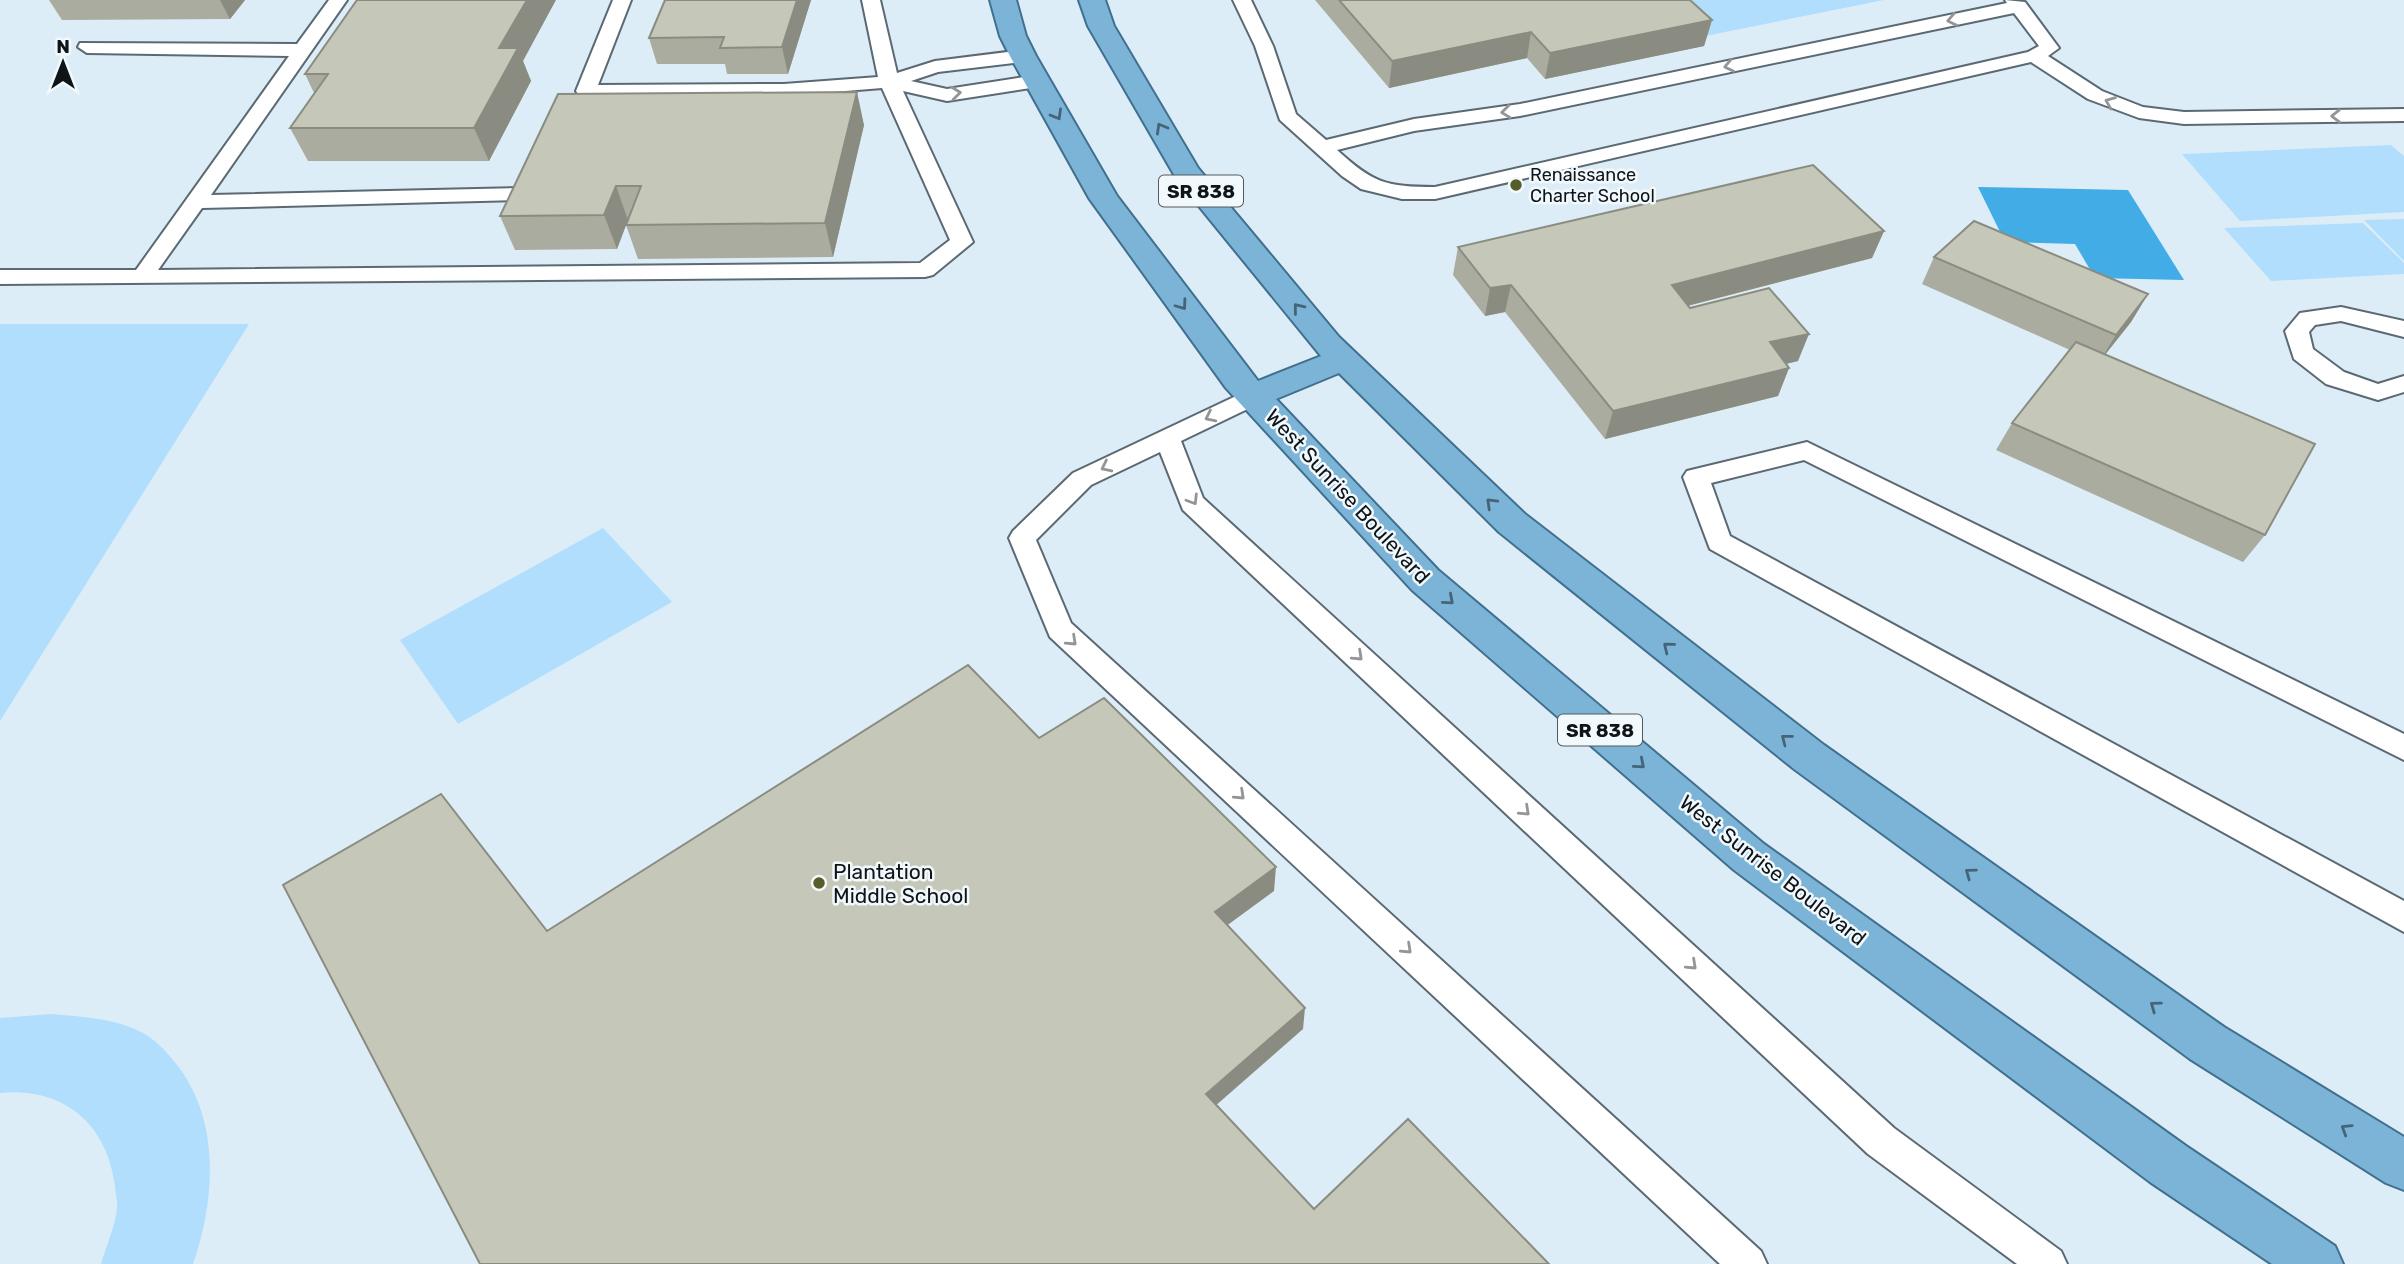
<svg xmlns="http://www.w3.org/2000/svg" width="2404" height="1264" viewBox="0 0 2404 1264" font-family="Rubik,sans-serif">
	<rect width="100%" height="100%" fill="#ddedf8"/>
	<g fill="#b0defc">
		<path d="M1654,0H1884L1695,38Z"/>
		<path d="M2391,145L2404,156V212L2240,221L2182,154Z"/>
		<path d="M2404,219V261L2364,220Z"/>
		<path d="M2363,223L2404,263V274L2271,281L2224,228Z"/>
		<path d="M0,324H249L0,721Z"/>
		<path d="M603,528L672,602L458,724L400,640Z"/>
		<path d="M52,1014C83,1017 113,1018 141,1032C153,1038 165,1050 173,1060C221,1116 216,1198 193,1264H101C106,1246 116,1225 117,1207C118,1201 115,1192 115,1186C107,1124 64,1087 0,1093V1018Z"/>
	</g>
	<path fill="#42ace7" d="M1978,187L2128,190L2184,280L2095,278L2075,244L2005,242Z"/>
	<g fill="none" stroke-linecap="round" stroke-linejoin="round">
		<defs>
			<g id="service">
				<path d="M329,0H347L211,195L519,188L527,189L530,194L527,199L519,200L202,208L158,270L920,263L950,240L882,88L784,96L579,95L576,91L613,0H631L598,85L784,84L878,77L862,0H880L897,73L935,61L1023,50L1033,56L1023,62L938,72L911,81L947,89L1037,75L1047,81L1037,87L947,101L903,91L973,242L933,275L925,277L0,284V270H136L289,56L87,53L78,47L80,43L297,44Z"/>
				<path d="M1233,0H1251L1273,46L1296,114L1326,140L1414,119L1520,104L2007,3L2005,0L2025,2L2059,48L2048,56L2102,91L2143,107L2184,112L2404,109V121L2184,124L2139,118L2088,99L2031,62L1435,199H1402L1361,189L1342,176L1280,120L1255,46ZM2014,13L2039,46L2028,52L1435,187C1386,187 1373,183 1337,150L1414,131L1520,116Z"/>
				<path d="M2341,307L2404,321V337L2341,321L2315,325L2309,332L2313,349L2344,372L2378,384L2404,376V392L2378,400L2326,384L2294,359L2285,331L2300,313Z"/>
				<path d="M1253,388L1262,390L1265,396L1262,402L1181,441L1203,498L1894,1128L2061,1251L2067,1264H2017L1868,1154L1183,510L1160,452L1091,485L1036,540L1071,623L1761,1251L1767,1264H1720L1050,637L1009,538L1013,531L1073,473Z"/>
				<path d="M1807,442L2404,734V760L1804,460L1711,483L1730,536L2404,901V932L1710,549L1683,477L1687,471Z"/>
			</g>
			<path id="trunk" d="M990,0H1016L1026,36L1036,56L1117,196L1258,381L1321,356L1176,178L1088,26L1079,0H1105L1114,26L1198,168L1339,337L1525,514L1824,745L2224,1027L2404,1137V1190L2386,1183L2190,1059L1794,769L1499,532L1339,373L1276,399L1438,570L1764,844L2186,1146L2335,1246L2343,1264H2272L2150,1182L1734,870L1412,590L1226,388L1089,198L1010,56L1000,36Z"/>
		</defs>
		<use href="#service" stroke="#5b6972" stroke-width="4"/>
		<use href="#trunk" stroke="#41708e" stroke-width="4"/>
		<use href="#service" fill="#fff" fill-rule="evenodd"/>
		<use href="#trunk" fill="#7cb4d8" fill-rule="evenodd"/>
	</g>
	<g fill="#a9ac9e">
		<path d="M49,0H245L230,19L62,20Z"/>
		<path d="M665,0H811L788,74H727L725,64H657L649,38Z"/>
		<path d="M1315,0H1690L1712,20L1704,46L1545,79L1527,58L1389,88Z"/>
		<path d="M523,61L531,81L489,161H308L290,128L314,93L305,74Z"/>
		<path d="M558,94L864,125L833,257L638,259L626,225L617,249L515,250L500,216Z"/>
		<path d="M1884,231L1872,258L1688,306L1690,308L1798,361L1786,364L1789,368L1778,396L1605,439L1505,312L1485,316L1453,275L1458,247Z"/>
		<path d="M1934,257L2148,294L2131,322L2105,355L2265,535L2243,562L1996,450L2012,423L2070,350L1922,284Z"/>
	</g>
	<g fill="#8a8c81">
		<path d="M220,0H245L230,19Z"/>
		<path d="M527,0H556L523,61L531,81L489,161L474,128L499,48Z"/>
		<path d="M797,0H811L788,74L782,47Z"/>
		<path d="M1712,20L1704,46L1545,79L1550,53Z"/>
		<path d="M1531,32L1527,58L1389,88L1392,61Z"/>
		<path d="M857,92L864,125L833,257L825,223Z"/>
		<path d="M616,186L628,220L617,249L604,215Z"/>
		<path d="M1884,231L1872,258L1663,312L1672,285Z"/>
		<path d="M1511,285L1505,312L1485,316L1490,288Z"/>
		<path d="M2148,294L2131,322L2099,362L2116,335Z"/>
		<path d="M1809,334L1798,361L1760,370L1770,342Z"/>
		<path d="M1789,368L1778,396L1605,439L1613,411Z"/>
		<path d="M1276,867L1274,891L1214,935L1215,912Z"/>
		<path d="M1305,1008L1303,1029L1206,1114V1094Z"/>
	</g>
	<g fill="#c5c8b8" stroke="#8a8c81" stroke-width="2">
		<path d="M357,0H527L499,48H518L474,128H290L328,74H305Z"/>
		<path d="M665,0H797L782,47L720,48L724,37L649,38Z"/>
		<path d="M1339,0H1690L1712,20L1550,53L1531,32L1392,61Z"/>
		<path d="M857,92L825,223L626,225L641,186H616L604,215L500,216L558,94Z"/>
		<path d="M1813,165L1884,231L1672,285L1690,308L1769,288L1809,334L1770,342L1789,368L1613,411L1511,285L1490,288L1458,247Z"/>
		<path d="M1974,221L2148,294L2116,335L1934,257Z"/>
		<path d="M2076,342L2315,444L2265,535L2012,423Z"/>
		<path d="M968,665L1039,738L1104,698L1276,867L1215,912L1305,1008L1206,1094L1314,1209L1408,1119L1549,1264H480L283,885L441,794L547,931Z"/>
	</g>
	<defs><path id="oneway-chevron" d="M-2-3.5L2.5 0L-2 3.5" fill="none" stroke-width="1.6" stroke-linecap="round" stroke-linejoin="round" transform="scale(1.75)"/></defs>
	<g stroke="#939597">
		<use href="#oneway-chevron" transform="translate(1952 20) rotate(168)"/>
		<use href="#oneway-chevron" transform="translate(1729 66) rotate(168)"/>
		<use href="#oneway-chevron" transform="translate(956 93) rotate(-6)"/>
		<use href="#oneway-chevron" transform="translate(2110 102) rotate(-158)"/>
		<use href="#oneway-chevron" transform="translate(1506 112) rotate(173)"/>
		<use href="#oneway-chevron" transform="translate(2336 116) rotate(179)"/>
		<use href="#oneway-chevron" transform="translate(1210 417) rotate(154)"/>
		<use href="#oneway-chevron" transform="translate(1106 467) rotate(154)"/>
		<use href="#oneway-chevron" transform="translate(1193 500) rotate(58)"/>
		<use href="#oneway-chevron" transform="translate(1072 641) rotate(43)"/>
		<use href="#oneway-chevron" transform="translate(1358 656) rotate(43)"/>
		<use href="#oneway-chevron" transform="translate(1240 795) rotate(43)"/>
		<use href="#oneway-chevron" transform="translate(1525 811) rotate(43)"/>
		<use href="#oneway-chevron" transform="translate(1407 949) rotate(43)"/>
		<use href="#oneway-chevron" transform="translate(1692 965) rotate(43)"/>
	</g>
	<g stroke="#466478">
		<use href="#oneway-chevron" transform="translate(1057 115) rotate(60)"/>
		<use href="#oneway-chevron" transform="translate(1161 128) rotate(-120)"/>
		<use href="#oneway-chevron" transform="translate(1182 305) rotate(54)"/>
		<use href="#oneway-chevron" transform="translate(1298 308) rotate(-129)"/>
		<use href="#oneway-chevron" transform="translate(1491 503) rotate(-136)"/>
		<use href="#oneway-chevron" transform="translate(1449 600) rotate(41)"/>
		<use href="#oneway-chevron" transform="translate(1668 647) rotate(-141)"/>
		<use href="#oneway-chevron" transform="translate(1786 739) rotate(-142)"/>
		<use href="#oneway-chevron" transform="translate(1640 764) rotate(41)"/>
		<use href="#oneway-chevron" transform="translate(1970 873) rotate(-144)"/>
		<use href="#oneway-chevron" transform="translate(2155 1006) rotate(-144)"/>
		<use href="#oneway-chevron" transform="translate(2346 1129) rotate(-148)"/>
	</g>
	<g fill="#565d2b" stroke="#f2f9fd" stroke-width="2.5">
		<circle cx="1516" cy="185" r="7"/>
		<circle cx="819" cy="883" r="7"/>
	</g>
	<g text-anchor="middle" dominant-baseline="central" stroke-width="5" stroke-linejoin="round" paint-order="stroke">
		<g font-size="18" fill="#0f1418" stroke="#f2f9fd" text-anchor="start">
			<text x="1530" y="175">Renaissance<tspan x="1530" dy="21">Charter School</tspan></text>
		</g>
		<g fill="#f2f9fd" stroke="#53595d" stroke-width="2">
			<rect x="1159" y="175.5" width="84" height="31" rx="5"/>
			<rect x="1558" y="714.5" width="84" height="31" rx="5"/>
		</g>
		<g font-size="19" font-weight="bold" fill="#0f1418">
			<text x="1201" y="191">SR 838</text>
			<text x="1600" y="730">SR 838</text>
		</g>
		<g font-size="21" fill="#0f1418" stroke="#f2f9fd">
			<text transform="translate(1348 496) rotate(47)">West Sunrise Boulevard</text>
			<text transform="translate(1773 870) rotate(38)">West Sunrise Boulevard</text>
		</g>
		<g font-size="21" fill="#0f1418" stroke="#f2f9fd" text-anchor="start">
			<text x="833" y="871">Plantation<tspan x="833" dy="24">Middle School</tspan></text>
		</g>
	</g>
	<g transform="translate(63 63)" stroke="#f2f9fd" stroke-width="5" paint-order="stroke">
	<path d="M0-5L12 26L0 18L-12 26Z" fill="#0f1418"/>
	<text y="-10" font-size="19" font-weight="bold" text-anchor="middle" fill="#0f1418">N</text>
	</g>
</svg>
